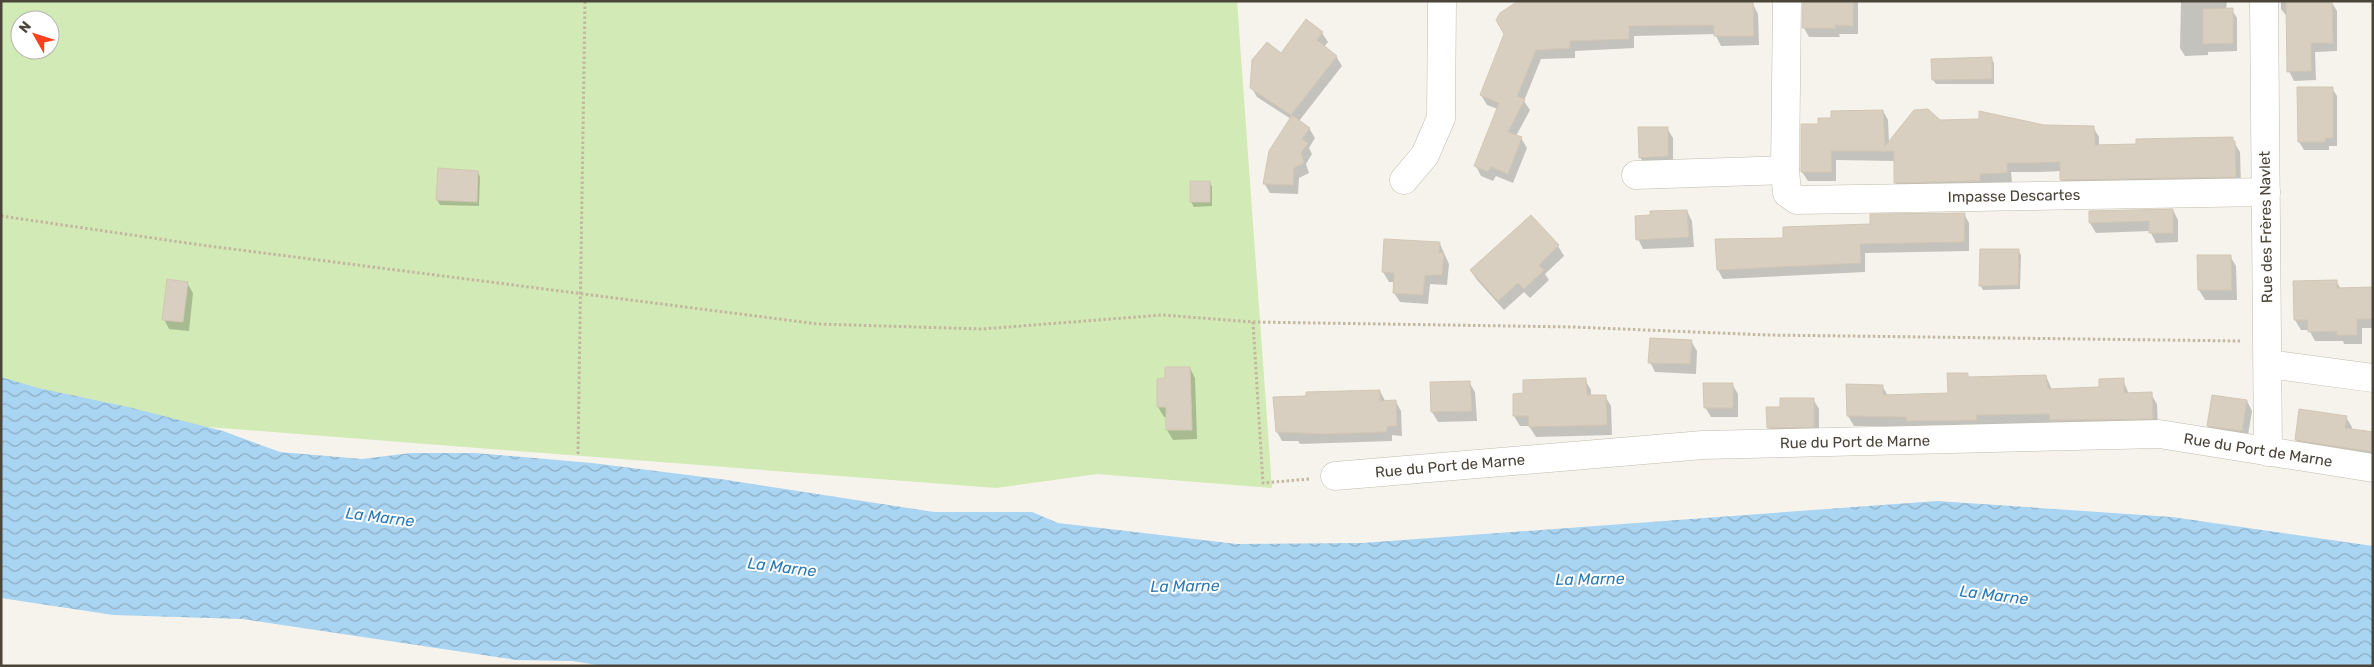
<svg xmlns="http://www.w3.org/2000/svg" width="2374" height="667" viewBox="0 0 2374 667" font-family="Rubik,sans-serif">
	<defs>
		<pattern id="water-waves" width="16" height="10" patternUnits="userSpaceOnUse" patternTransform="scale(1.25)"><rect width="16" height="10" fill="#a9d4f2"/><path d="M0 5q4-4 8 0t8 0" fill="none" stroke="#8caec5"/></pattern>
	</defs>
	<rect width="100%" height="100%" fill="#f6f3ec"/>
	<path fill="#d2eab5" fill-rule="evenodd" d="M1,1H1237L1272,488L1097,474L996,488L130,421L1,398ZM20,20H50V50H20Z"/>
	<path fill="url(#water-waves)" d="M1,377L38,388L128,407L223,431L280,452L362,459L411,453H475L592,463L720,479L934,512H1032L1058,523L1237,544L1362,543L1937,501L2172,517L2373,546V666H604L572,661L516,660L242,619L113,615L1,598Z"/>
	<g fill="#0003">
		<path d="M1803,1H1858V34H1839L1840,37H1809L1804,28Z"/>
		<path d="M2181,1H2227L2226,10H2232L2237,18V51L2208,52V55L2185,56L2180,48Z"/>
		<path d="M2281,1H2331L2337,11V51L2315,52L2316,80L2294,81L2289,71L2288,18L2281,9Z"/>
		<path d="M1753,4L1758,14L1759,45L1721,46L1715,34L1634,36V48L1575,51V58L1541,59L1524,101L1530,110L1516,136L1521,138L1527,148L1513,183L1496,176L1493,181L1481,176L1476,166L1498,109L1487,105L1481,95L1505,34Z"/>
		<path d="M1306,21L1322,33L1328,42L1324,47L1336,56L1342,66L1299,121L1309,128L1315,138L1309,148L1312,154L1306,164L1309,173L1299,178L1298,194L1270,193L1264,183L1291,119L1257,97L1251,87L1281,54Z"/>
		<path d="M1991,58L1994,63V84H1936L1933,80Z"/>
		<path d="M2332,88L2337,96V146H2329V150H2304L2299,142Z"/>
		<path d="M1883,111L1888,120L1889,143L1939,121L2093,127L2099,137V146L2232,139L2240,152L2241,186L2066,189L2061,180V171L2041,172H2011L2012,182L1901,192L1895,182V161L1836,160V181H1808L1802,172L1819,125L1832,119Z"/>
		<path d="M1667,128L1673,138V165L1646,167L1640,157Z"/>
		<path d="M478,172L480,177L479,206L440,205L437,200Z"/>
		<path d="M1210,182L1212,187V206L1194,207L1191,202Z"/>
		<path d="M2173,210L2178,220V242L2156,243L2150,231L2096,233L2090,223Z"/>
		<path d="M1687,211L1692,221L1694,247L1643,249L1638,239Z"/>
		<path d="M1964,214L1969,223V251L1865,253V272L1723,279L1718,270L1784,239Z"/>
		<path d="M1440,244L1449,264L1447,285L1430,284L1428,304L1400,302L1394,293L1395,282H1389L1383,272Z"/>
		<path d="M1558,246L1564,256L1545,274L1549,280L1530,298L1524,292L1504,310L1477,280L1471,271Z"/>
		<path d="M2018,250L2021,255L2020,289L1983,290L1980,285Z"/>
		<path d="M2230,256L2236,266L2237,300H2205L2199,290Z"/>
		<path d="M2336,281L2341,289L2373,288V328H2362V344H2344L2343,341H2315L2309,330H2301L2295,320Z"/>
		<path d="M187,283L193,293L189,331L169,329L164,319Z"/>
		<path d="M1691,341L1697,351L1696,374L1655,372L1650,362Z"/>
		<path d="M1190,368L1195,378L1197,439L1173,440L1167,430V417H1164L1158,407V380L1166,379Z"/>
		<path d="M1967,374L1969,378L2046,376L2052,390L2100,388L2123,380L2129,394H2151L2157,404L2158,428L1854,426L1848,416L1883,387L1888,396L1949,394Z"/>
		<path d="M1585,380L1591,390V396H1605L1611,406L1612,435L1536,437L1529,426H1520L1514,416V395Z"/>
		<path d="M1469,382L1475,392L1477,421L1438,422L1432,412L1431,383Z"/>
		<path d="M1732,384L1738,394V417H1711L1705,407Z"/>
		<path d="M1380,391L1385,401L1396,402L1401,411L1402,436L1392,435V441L1300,444L1298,441H1282L1277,432Z"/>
		<path d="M1813,399L1819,409V436L1774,437L1768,427L1781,409Z"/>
		<path d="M2247,401L2252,411L2247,441L2214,436L2208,426Z"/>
		<path d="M2346,417L2352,427L2351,431L2373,434V461L2302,450L2296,440Z"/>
	</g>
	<g fill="#d8cfc1" stroke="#d3c7b4">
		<path d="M1518,1H1753L1754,36H1714V25L1629,26V39L1570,41V48L1536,50L1517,96L1525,99L1508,132L1522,137L1508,174L1491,167L1488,172L1474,166L1499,103L1480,95L1504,34L1496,20L1500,13Z"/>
		<path d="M1803,1H1853V26L1835,25L1836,28H1802Z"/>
		<path d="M2286,1H2332L2333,43H2311V71L2287,72Z"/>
		<path d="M2233,8V43L2203,44V9Z"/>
		<path d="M1306,19L1323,32L1317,40L1337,56L1291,115L1250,88L1252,60L1267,42L1281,53Z"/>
		<path d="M1992,57V79L1932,80L1931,59Z"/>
		<path d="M2297,87H2333V138H2325V142H2298Z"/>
		<path d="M1928,109L1940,120L1979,119V111L2044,125L2094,126L2095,145L2136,144V139L2233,137V141H2235L2236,177L2060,180V162L2035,163H2007V173L1980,174V181L1894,183V151H1831L1832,172H1801V124H1818V118H1831V111L1883,110L1885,146L1914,110Z"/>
		<path d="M1292,115L1310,128L1302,139L1308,143L1301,153L1304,163L1294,168L1293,185L1263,184L1269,151Z"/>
		<path d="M1638,127H1668V156L1639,158Z"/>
		<path d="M438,168L478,171L477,202L436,200Z"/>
		<rect x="1190" y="181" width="20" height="21"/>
		<path d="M2173,209V233H2149V221L2089,223V211Z"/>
		<path d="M1687,210L1689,237L1636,240L1635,216L1650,215V211Z"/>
		<path d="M1965,213L1964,242L1860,244L1861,263L1717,270L1715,239L1783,238V227L1870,224V214Z"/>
		<path d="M1531,215L1559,245L1539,265L1544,270L1524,289L1518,283L1498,301L1470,270Z"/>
		<path d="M1384,239L1440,242L1439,253H1444L1442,275H1425L1423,295L1393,293L1394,273L1382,272Z"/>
		<path d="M1980,249H2019L2018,285L1979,286Z"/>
		<path d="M2197,255H2231L2232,290H2198Z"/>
		<path d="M167,279L188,282L183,322L162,320Z"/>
		<path d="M2337,280V288L2373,287V319H2357V335H2337V331L2308,332V320H2294L2293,281Z"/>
		<path d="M1650,338L1692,340L1690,364L1648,363Z"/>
		<path d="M1165,367H1190L1192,430H1166V407H1157V379L1165,378Z"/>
		<path d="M1947,373H1968V377L2046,375L2048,389L2099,387V379L2124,378V393L2152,392L2153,419L2050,420L2049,414L1976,415L1977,420L1907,421L1906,417L1847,416L1846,384L1883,385V395L1948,393Z"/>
		<path d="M1586,378L1587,395H1606L1607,425L1529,427L1528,416H1513V394L1523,393V380Z"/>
		<path d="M1470,381L1472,411L1431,412L1430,382Z"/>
		<path d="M1703,383H1733V408H1704Z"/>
		<path d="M1380,390V401L1396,400L1397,426H1387V432L1323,434L1276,432L1273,397L1306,396V392Z"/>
		<path d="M2212,395L2247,400L2242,431L2207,426Z"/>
		<path d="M1780,398H1814V427L1767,428L1766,407H1780Z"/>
		<path d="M2299,409L2347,416L2345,428L2373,432V452L2295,440Z"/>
	</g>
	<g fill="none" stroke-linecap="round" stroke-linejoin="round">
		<defs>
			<g id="minor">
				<path d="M1787,1L1785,170L1787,193L1797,200L2266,192"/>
				<path d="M2264,1L2268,452"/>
				<path d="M1636,175L1785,170"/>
				<path d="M1404,180L1425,155L1441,118L1442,1"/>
				<path d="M2268,364L2373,378"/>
				<path d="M1335,476L1703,445L2159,434L2373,468"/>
			</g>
		</defs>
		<use href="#minor" stroke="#c2bbae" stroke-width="29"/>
		<g stroke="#c4b79f" stroke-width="3" stroke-dasharray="2.5 2.5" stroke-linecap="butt">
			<path d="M1,216L201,245L818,324L982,329L1162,315L1253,322L1573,327L1767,335L2240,341"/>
			<path d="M1253,322L1263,483L1309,479"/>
			<path d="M578,454L585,1"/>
		</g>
		<use href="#minor" stroke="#fff" stroke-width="28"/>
	</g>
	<g text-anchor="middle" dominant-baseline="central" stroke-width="4" stroke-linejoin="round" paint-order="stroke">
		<g font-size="15" fill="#4b4439" stroke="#fff">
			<text transform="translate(2014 196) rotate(-1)">Impasse Descartes</text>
			<text transform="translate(2266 227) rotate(-91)">Rue des Frères Navlet</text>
			<text transform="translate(1855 442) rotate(-1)">Rue du Port de Marne</text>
			<text transform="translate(2258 450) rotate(9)">Rue du Port de Marne</text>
			<text transform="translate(1450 466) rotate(-5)">Rue du Port de Marne</text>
		</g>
		<g font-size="16" font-style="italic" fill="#2e7ab2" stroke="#fff">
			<text transform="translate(380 517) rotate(7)">La Marne</text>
			<text transform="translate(782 567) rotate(7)">La Marne</text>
			<text transform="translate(1590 579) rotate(-1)">La Marne</text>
			<text transform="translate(1185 586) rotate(-1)">La Marne</text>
			<text transform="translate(1994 595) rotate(7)">La Marne</text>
		</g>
	</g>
	<rect width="2374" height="667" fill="none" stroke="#4b4439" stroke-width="5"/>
	<g transform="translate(35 35) rotate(309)"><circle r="24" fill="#ffffff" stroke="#b7b4b0"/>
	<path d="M0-4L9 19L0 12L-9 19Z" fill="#fc3f1d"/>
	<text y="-8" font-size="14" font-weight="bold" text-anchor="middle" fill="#4b4439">N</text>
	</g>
</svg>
